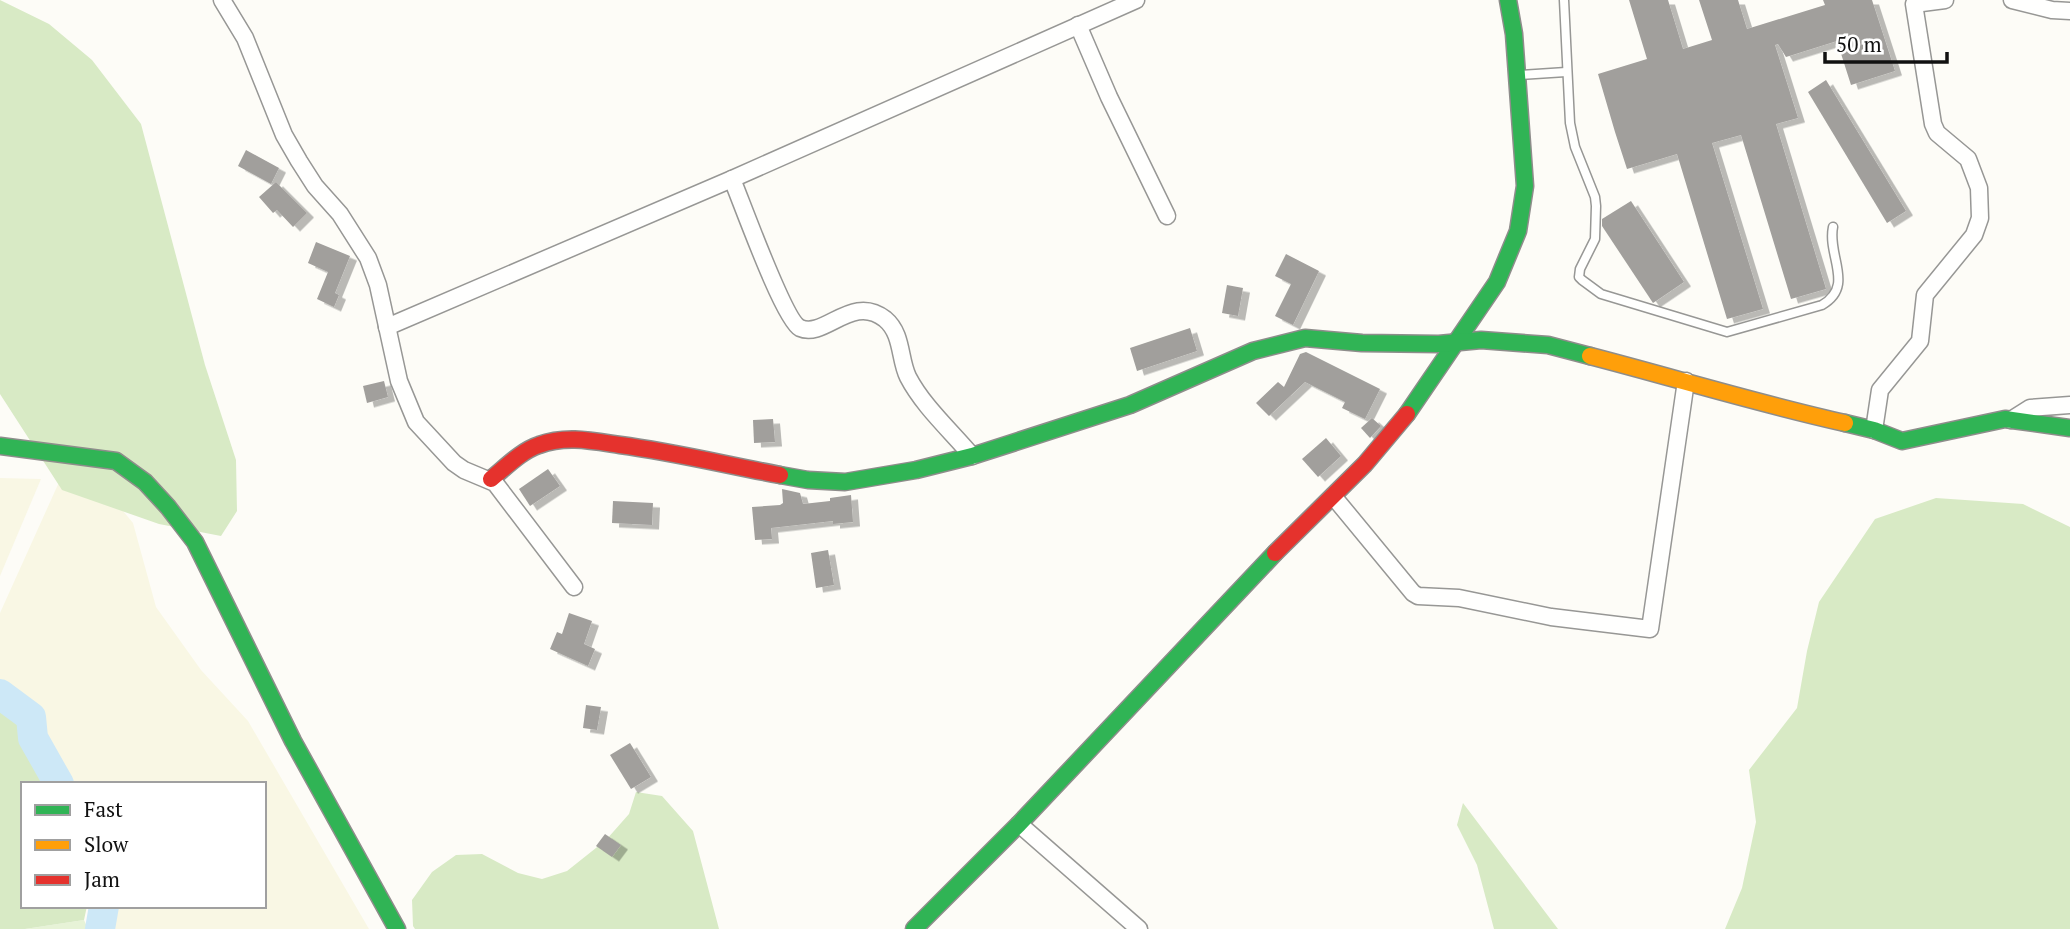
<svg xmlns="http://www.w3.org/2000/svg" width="2070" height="929" viewBox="0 0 2070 929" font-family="'PT Serif',serif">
	<defs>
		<filter id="shadow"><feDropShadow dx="7" dy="4.5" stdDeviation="0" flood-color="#0004"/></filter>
	</defs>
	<rect width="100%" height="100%" fill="#fdfcf7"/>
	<g fill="#f9f7e4">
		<path d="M0,478L41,479L0,576Z"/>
		<path d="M60,480L114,500L133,523L156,607L201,670L248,721L369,929H105L111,906H264V784H70L39,716L22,698L0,685V613Z"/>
	</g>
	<path fill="#e7f3d7" d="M84,920L88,929H25Z"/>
	<g fill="#d8eac5">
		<path d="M0,0L49,24L92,60L141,124L205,365L236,460L237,511L221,536L159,524L62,490L0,394Z"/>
		<path d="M1936,498L2023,504L2070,527V929H1725L1742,888L1756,822L1749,770L1797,708L1807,651L1819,602L1875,519Z"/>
		<path d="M0,704L36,744L54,784H23V906H87L84,920L25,929H0Z"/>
		<path d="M636,792L662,796L693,831L719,929H415L413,926L412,900L432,872L456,855L482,854L518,873L542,879L567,871L606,840L629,814Z"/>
		<path d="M1463,803L1558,929H1494L1477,865L1457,825Z"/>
	</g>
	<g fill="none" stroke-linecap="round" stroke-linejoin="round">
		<g stroke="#cde8f7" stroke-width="30">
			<path d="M0,694L31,717L33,738L59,784"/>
			<path d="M100,929L104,906"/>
		</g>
	</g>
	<g fill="#a19f9c" filter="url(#shadow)">
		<path d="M1629,0H1668L1683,49L1712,40L1699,0H1738L1747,29L1825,5L1823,0H1872L1895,71L1851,85L1837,41L1786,57L1778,44L1775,45L1798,118L1776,124L1826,289L1791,299L1741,135L1712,143L1763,309L1727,319L1677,154L1627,169L1615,132L1598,74L1647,59Z"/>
		<path d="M1826,80L1906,211L1887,223L1808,92Z"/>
		<path d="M246,150L279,168L271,184L238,166Z"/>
		<path d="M276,182L307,213L293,227L277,210L273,213L259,197Z"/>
		<path d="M1631,201L1684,282L1653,303L1602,226V219Z"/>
		<path d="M316,242L350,256L335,293L339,295L334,307L317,299L328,272L308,263Z"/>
		<path d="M1286,254L1319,271L1293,325L1275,316L1291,284L1275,276Z"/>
		<path d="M1227,285L1243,288L1238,316L1222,313Z"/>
		<path d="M1190,328L1197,351L1137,371L1130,348Z"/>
		<path d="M1306,352L1380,389L1365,419L1342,408L1345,402L1305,382L1269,416L1256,403L1278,382L1284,387L1300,354Z"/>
		<path d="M384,381L388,397L367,403L363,386Z"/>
		<path d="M1372,418L1381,426L1370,438L1361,428Z"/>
		<path d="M773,419L775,442L754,443L753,420Z"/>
		<path d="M1326,438L1341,456L1318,477L1302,459Z"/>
		<path d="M548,469L560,486L530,506L519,489Z"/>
		<path d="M782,489L800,493L803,504L830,501V498L851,495L853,522L833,524V521L771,528L772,539L755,540L752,507L780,505L783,503Z"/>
		<path d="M613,501L653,503L652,525L612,523Z"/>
		<path d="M828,550L834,585L816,588L811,553Z"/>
		<path d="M569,613L592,621L584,644L595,649L588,666L550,649L557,632L562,634Z"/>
		<path d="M586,705L601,707L597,730L583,728Z"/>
		<path d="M630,743L651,777L631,789L610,755Z"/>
		<path d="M605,834L621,845L612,857L596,846Z"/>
	</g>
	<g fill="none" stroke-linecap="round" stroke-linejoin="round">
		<defs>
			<g id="lane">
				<path d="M1564,0L1570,123L1575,147L1595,197L1596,206L1595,239L1580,269L1579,277L1582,280L1601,294L1727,332L1822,305C1855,286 1827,256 1833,227"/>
				<path d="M1519,75L1566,72"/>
			</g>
			<g id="street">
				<path d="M222,0L245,38L284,135L299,161L315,186L340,214L368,258L378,285L399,381L416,422L454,463L464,470L495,483L574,587"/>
				<path d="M2012,0L2052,10L2070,11"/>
				<path d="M1078,25L1109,97L1167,216"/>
				<path d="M732,179C742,203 784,320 800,328C825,339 852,293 885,319C903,334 899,359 908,377C923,406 951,431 972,456"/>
				<path d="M387,327L732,179L1136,0"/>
				<path d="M2011,420L2030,408L2070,405"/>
				<path d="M1874,430L1880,390L1920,341L1925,295L1974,235L1980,218L1979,188L1968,159L1937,133L1933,124L1914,4L1945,0"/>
				<path d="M1333,496L1413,593L1418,596L1459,598L1551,617L1650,629L1686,381"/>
				<path d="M1019,824L1139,929"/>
			</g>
			<g id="fast">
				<path d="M1407,414L1497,282L1518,231L1525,186L1514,34L1508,0"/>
				<path d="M1845,423L1874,430L1902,441L2005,419L2070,428"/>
				<path d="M0,446L116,461L145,482L168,507L195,542L293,741L397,929"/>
				<path d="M780,475L808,480L845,482L916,470L972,456L1130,405L1253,351L1305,338L1362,343L1439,344L1481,340L1548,345L1590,356"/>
				<path d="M914,929L1019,824L1275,553"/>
			</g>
			<path id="slow" d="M1590,356C1675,378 1759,404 1845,423"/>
			<g id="jam">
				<path d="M491,479C506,467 521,451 539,445C566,435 593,441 620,445C674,452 726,465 780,475"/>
				<path d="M1275,553L1365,464L1407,414"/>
			</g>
		</defs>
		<use href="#lane" stroke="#979795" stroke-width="11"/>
		<use href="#street" stroke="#979795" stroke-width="19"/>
		<use href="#fast" stroke="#8e8d8b" stroke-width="19"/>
		<use href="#slow" stroke="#8e8d8b" stroke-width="19"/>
		<use href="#jam" stroke="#8e8d8b" stroke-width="19"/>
		<use href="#lane" stroke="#fffffe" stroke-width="8"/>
		<use href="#street" stroke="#fffffe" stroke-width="16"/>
		<use href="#fast" stroke="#30b455" stroke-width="16"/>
		<use href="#slow" stroke="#ff9f0a" stroke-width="16"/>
		<use href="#jam" stroke="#e5322d" stroke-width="16"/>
	</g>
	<rect x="21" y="782" width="245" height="126" fill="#ffffff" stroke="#a0a0a0" stroke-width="2"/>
	<rect x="35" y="805" width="35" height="10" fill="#30b455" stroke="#a0a0a0" stroke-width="2"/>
	<text x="84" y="817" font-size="21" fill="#111111">Fast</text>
	<rect x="35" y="840" width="35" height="10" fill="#ff9f0a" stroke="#a0a0a0" stroke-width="2"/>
	<text x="84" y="852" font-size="21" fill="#111111">Slow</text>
	<rect x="35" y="875" width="35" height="10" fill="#e5322d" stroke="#a0a0a0" stroke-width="2"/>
	<text x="84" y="887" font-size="21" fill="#111111">Jam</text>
	<path d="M1825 52v10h122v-10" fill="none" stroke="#111111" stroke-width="3.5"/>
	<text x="1836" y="52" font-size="21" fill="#111111" stroke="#ffffff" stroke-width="5" paint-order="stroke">50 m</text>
</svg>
